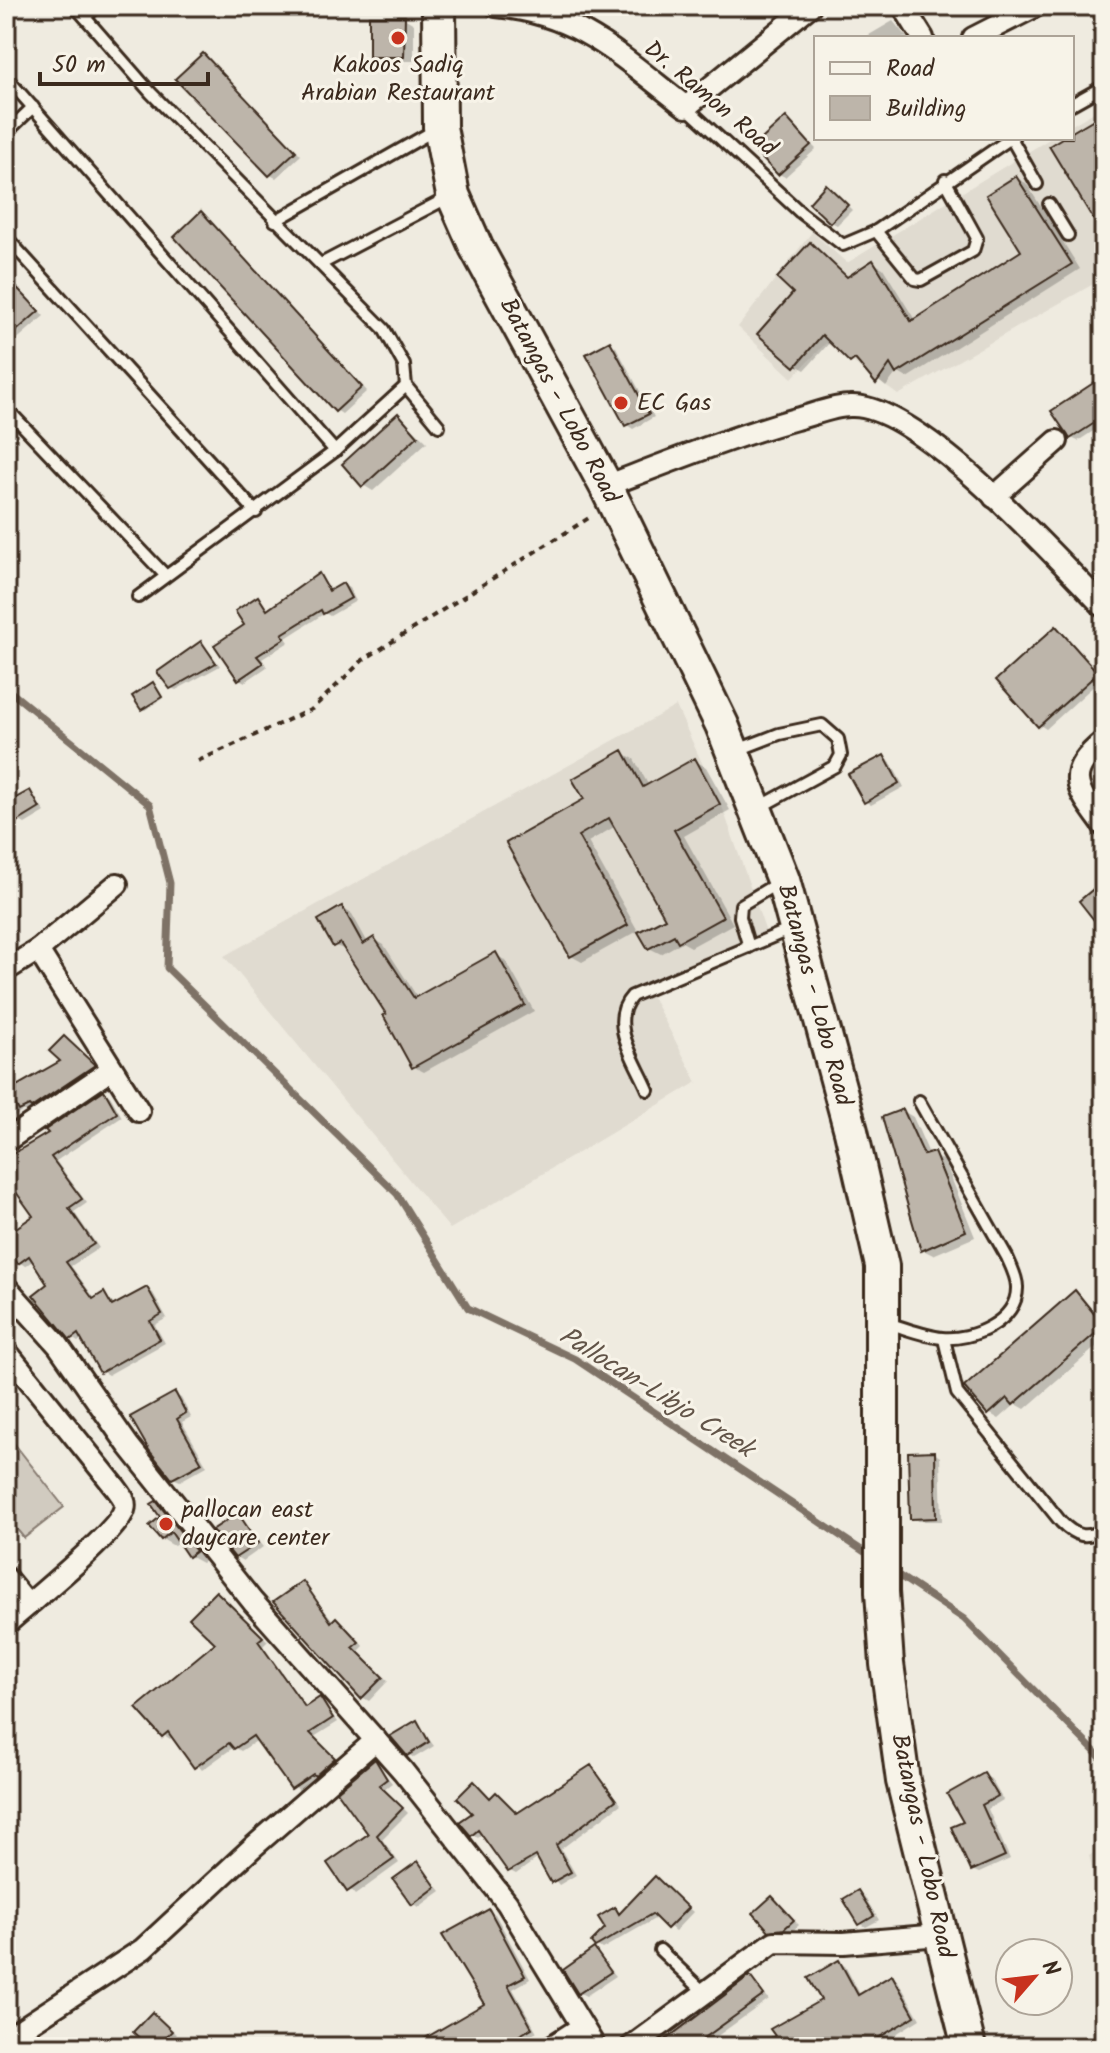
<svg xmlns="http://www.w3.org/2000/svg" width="1110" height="2053" viewBox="0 0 1110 2053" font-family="Kalam,sans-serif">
	<rect width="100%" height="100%" fill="#efebe0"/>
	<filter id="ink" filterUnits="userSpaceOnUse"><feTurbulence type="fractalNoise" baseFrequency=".0125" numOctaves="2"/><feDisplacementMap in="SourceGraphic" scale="16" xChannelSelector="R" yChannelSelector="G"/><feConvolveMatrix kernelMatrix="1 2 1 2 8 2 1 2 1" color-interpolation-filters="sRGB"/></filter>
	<g filter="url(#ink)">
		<g fill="#e0dbd0">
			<path d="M1104,106V278L898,395L826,343L792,378L738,327L812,232L847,263L1051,138H1072V125Z"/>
			<path d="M676,706L723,809L769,941L649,991L697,1082L450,1229L224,956Z"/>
			<path d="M1104,1846V1910L1089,1856Z"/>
		</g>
		<path fill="#d1cbc0" stroke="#867a6f" stroke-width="2" d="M6,1433L64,1507L24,1538L6,1516Z"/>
		<g fill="#0003">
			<path d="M404,18L414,24V61H381L371,56Z"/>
			<path d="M893,21L907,38H864Z"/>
			<path d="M203,55L301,155L276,178L270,175Z"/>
			<path d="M786,119L816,149L785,177L779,174Z"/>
			<path d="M1016,178L1026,183L1080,269L907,378L897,372L886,387L831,341L805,370L796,365V293L811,244L849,278L873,263L883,268L915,320L1024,251Z"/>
			<path d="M833,191L852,210L837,225L831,222Z"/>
			<path d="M201,214L367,391L342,414L336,410Z"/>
			<path d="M6,275L44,316L6,349Z"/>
			<path d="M610,343L616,347L654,417L633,429L627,425Z"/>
			<path d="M1104,380V424L1078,441L1071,438Z"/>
			<path d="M399,415L427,442L373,491L363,485Z"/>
			<path d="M320,576L332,591L343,585L349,588L356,601L330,616L325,613L286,638L289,642L262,659L267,667L245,682L239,679L247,625L258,599L269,611Z"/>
			<path d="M1056,628L1092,666L1104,654V685L1098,682L1046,729L1040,725Z"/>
			<path d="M201,643L220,666L176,690L171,688Z"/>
			<path d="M153,684L163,698L145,710L142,709Z"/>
			<path d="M623,753L634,759L649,786L695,761L706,767L730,810L684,836L733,924L691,947L682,942L661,954L649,948L667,919L616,826L588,842L638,931L582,962L571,956L508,844L587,800Z"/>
			<path d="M884,757L890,761L904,787L871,805L865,801Z"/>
			<path d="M30,793L45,812L25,824L18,820Z"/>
			<path d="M1104,883V920L1102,922L1095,918Z"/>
			<path d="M342,908L352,914L368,943L374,939L384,945L418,998L496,955L506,961L534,1011L424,1072L414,1067L389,1015L347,950L335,946Z"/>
			<path d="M64,1038L100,1069L38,1111H23L6,1123V1094L64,1062Z"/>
			<path d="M104,1093L110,1096L122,1117L56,1161L87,1203L74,1212L99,1248L71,1266L95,1299L104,1294L116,1307L147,1289L153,1293L167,1318L155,1325L165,1343L108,1375L101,1371L83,1338L78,1342L72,1338L50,1285L34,1260L25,1266L19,1262L6,1243V1237L36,1217L14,1187H6V1160L51,1134Z"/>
			<path d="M903,1111L913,1117L930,1156L944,1160L975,1237L933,1255L923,1250Z"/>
			<path d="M1075,1292L1104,1320V1340L1025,1409L1016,1404L999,1419L989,1413Z"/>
			<path d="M175,1395L181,1398L191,1417L182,1422L207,1466L180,1481L173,1478Z"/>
			<path d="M934,1453L940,1457L942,1521H918L912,1518Z"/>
			<path d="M156,1503L168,1510L207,1559L202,1563L189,1556L179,1542L174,1546L162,1539V1517Z"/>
			<path d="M238,1516L263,1547L243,1561L236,1557Z"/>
			<path d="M303,1583L334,1622L336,1620L343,1623L364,1646L358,1652L388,1681L369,1701L362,1697Z"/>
			<path d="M216,1593L268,1641L263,1646L307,1708L320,1700L338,1722L314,1737L340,1762L299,1791L258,1740L241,1751L234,1747L202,1770L173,1736L170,1739L164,1735L218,1643Z"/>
			<path d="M417,1723L434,1746L414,1758L408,1754Z"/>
			<path d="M375,1761L392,1783L384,1789L408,1813L382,1839L399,1863L355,1895L329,1864L371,1834Z"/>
			<path d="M591,1767L621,1804L561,1849L576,1875L559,1885L537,1859L516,1874L510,1871L483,1834L478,1838L472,1834L474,1784L492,1799L496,1794L502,1798L519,1814Z"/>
			<path d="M984,1775L991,1779L1003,1800L988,1809L1010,1859L979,1873L972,1870L966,1823Z"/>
			<path d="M418,1864L441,1891L419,1907L413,1903Z"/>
			<path d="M656,1879L693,1912L675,1931L658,1917L602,1949L596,1945L615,1910L622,1914Z"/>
			<path d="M858,1892L864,1896L879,1920L866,1927L860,1923Z"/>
			<path d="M772,1898L799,1925L791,1932L777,1933L770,1929Z"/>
			<path d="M489,1911L495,1914L530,1979L513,1989L537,2032L510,2047H434L487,2005Z"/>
			<path d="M595,1950L616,1976L586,1996L580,1993Z"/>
			<path d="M839,1963L845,1966L861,1996L892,1977L898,1981L920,2019L875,2047H758L823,2001Z"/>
			<path d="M750,1978L769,1999L702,2047H674Z"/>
			<path d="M153,2014L177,2035L165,2047H152Z"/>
			<path d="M381,2042L388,2047H372Z"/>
		</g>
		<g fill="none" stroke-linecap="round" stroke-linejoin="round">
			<g stroke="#7e7266" stroke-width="7">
				<path d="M6,688L150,805L170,883L167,968L397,1194L468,1308L575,1359L872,1557"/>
				<path d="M892,1571L964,1619L1104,1761"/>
			</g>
		</g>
		<g fill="#bdb5aa" stroke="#3b2a1e" stroke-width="2">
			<path d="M369,16H405L404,57H369Z"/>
			<path d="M203,53L296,151L269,176L175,79Z"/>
			<path d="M1104,113V237L1049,146L1062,138H1072V132Z"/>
			<path d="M786,117L811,145L778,175L752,148Z"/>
			<path d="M1016,176L1072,264L896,374L890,364L876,384L855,359L850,363L822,335L795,367L757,334L793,293L777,278L810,242L847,277L873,260L911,321L1021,251L986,195Z"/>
			<path d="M826,184L848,205L830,223L809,203Z"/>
			<path d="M201,211L362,387L335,412L174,237Z"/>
			<path d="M6,276L39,311L6,340Z"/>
			<path d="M610,341L649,414L625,426L586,354Z"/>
			<path d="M1104,376V417L1070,439L1051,411Z"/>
			<path d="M398,413L418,436L362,487L342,464Z"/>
			<path d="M319,573L329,591L343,583L351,598L323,614L321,610L282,634L285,638L257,656L263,663L238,680L214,645L244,625L235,611L258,596L267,610Z"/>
			<path d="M1056,626L1098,673L1038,727L996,680Z"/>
			<path d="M201,641L216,663L170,689L157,672Z"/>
			<path d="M153,682L162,697L141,710L132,696Z"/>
			<path d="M623,750L643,787L695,758L720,804L674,830L723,917L678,942L674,935L648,949L638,932L665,918L609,818L578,836L628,925L570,957L506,843L584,799L572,779Z"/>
			<path d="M884,755L899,783L864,803L848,774Z"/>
			<path d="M30,790L40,808L17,822L7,803Z"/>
			<path d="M1104,880V911L1094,920L1079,901Z"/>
			<path d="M342,906L363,944L374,937L414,998L496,952L525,1005L412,1068L383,1015L386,1014L340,943L333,947L318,920Z"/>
			<path d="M64,1036L95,1065L31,1108L29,1106L19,1111L8,1091L60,1061L49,1051Z"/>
			<path d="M104,1090L117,1113L51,1157L82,1199L69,1208L94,1244L66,1262L93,1299L104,1292L112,1306L147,1287L162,1314L150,1321L160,1339L100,1373L78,1334L70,1340L33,1295L47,1284L29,1256L18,1264L6,1247V1235L33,1216L6,1178V1158L48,1133L45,1130Z"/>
			<path d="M903,1109L924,1155L934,1152L966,1231L921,1251L882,1117Z"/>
			<path d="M1075,1290L1104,1326L1013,1405L1007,1398L988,1415L964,1387Z"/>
			<path d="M175,1392L186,1413L177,1419L202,1463L172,1479L149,1450L130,1417Z"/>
			<path d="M935,1451L936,1518L910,1519L908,1452Z"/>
			<path d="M156,1501L196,1551L188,1557L171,1532L161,1540L149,1526L160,1517L151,1504Z"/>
			<path d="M238,1513L258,1543L235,1558L212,1530Z"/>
			<path d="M303,1581L331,1622L336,1617L359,1642L353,1647L383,1677L361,1699L273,1602Z"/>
			<path d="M216,1591L263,1637L258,1641L305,1707L320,1697L333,1718L310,1733L335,1758L315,1776L313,1774L291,1789L253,1736L234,1749L229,1743L194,1768L168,1732L162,1737L136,1708L215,1643L189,1618Z"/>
			<path d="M417,1720L429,1742L407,1756L390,1736Z"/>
			<path d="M375,1759L387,1779L379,1785L403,1808L377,1835L394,1859L347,1892L327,1863L368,1834L337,1791Z"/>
			<path d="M591,1765L616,1800L556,1845L571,1872L551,1883L536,1856L508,1872L478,1830L471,1836L459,1822L472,1813L457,1798L474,1781L490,1798L496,1792L517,1813Z"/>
			<path d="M984,1773L998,1796L982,1805L1005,1856L971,1871L951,1827L963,1822L947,1794Z"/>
			<path d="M418,1861L436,1887L412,1905L393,1879Z"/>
			<path d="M655,1876L688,1908L667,1929L652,1914L595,1947L591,1942L605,1928L598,1917L615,1907L619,1914Z"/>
			<path d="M858,1890L874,1916L859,1925L843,1899Z"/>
			<path d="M772,1896L794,1920L784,1929L769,1931L753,1913Z"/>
			<path d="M489,1909L525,1976L508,1985L532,2028L499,2047H410L484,2004L442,1935Z"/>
			<path d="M594,1948L611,1972L578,1994L563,1970Z"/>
			<path d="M839,1960L858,1995L892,1975L915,2016L863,2047H754L775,2036L770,2029L821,2000L808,1978Z"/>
			<path d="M750,1976L764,1995L692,2047H656Z"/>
			<path d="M152,2012L172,2031L156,2047H149L133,2032Z"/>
		</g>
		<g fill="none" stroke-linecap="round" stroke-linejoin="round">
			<defs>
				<g id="lane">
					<path d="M75,6L151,93L384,329L404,365L406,386L439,426"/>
					<path d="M85,17L97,6"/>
					<path d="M6,77L335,451"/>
					<path d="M1072,104L1104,86"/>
					<path d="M686,107L800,212L843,245L876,231L1011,138L1037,184"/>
					<path d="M6,133L33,107"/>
					<path d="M1049,204L1068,235"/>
					<path d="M275,221L435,130"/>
					<path d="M876,231L915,279L921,280L973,251L977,238L945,180"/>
					<path d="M6,237L256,512"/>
					<path d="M321,264L451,196"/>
					<path d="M6,408L165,575"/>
					<path d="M138,597L335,451L406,386"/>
					<path d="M735,751L779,734L822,725L838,739L841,755L835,766L760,807"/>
					<path d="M749,947L740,917L741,905L781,881"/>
					<path d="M648,1090C636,1061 607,1023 632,996L791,929"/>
					<path d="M887,1323C905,1328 924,1336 942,1338C972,1341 1018,1321 1017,1287C1017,1277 1011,1266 1007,1257L919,1101"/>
					<path d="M944,1339L957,1393L1061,1522C1075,1536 1086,1540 1104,1529"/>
					<path d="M660,1950L705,1993"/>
				</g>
				<g id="street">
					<path d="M496,6C581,14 622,58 686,107L810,6"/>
					<path d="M903,6L923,38"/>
					<path d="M973,38L1036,6"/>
					<path d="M606,486C669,462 731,437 796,419C813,415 833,406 850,406C917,402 1056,558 1104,607"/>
					<path d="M994,497L1057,441"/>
					<path d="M1104,741C1063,774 1076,788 1104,826"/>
					<path d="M38,950L139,1111"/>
					<path d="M6,970L38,950L117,884"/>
					<path d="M6,1141L112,1069"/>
					<path d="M6,1287L58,1345L128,1445L253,1602L403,1771L507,1903L595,2047"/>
					<path d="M6,1351L116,1488C121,1495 127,1501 124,1510C118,1532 27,1605 6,1624"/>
					<path d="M6,1578L28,1605"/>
					<path d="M6,2039L143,1949L252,1848L376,1740"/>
					<path d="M551,2047L582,2027"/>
					<path d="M631,2047L774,1942L844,1943L940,1935"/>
				</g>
				<path id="primary" d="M439,6L440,127L453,195L476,247L606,486L722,725L783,880L851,1131L882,1266V1592L887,1664L903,1781L969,2047"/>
			</defs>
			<use href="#lane" stroke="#3b2a1e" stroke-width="16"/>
			<use href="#street" stroke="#3b2a1e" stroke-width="26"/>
			<use href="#primary" stroke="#3b2a1e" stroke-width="38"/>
			<path stroke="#3b2a1e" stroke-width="4" stroke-dasharray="6 6" stroke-linecap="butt" d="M198,761L312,709L363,660L592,516"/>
			<use href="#lane" stroke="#f7f3e8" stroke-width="10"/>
			<use href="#street" stroke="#f7f3e8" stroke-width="20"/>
			<use href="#primary" stroke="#f7f3e8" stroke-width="32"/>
		</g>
	</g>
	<g fill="#c8321e" stroke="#f7f3e8" stroke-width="3">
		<circle cx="398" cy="38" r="8"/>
		<circle cx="621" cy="403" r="8"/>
		<circle cx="166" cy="1524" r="8"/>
	</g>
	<g text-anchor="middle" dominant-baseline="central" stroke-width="6" stroke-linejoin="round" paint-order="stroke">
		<g font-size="24" fill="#3b2a1e" stroke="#f7f3e8" text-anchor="start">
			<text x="398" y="65" text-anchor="middle">Kakoos Sadiq<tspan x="398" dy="28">Arabian Restaurant</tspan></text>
			<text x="637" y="403">EC Gas</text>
			<text x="182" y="1510">pallocan east<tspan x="182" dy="28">daycare center</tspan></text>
		</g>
		<g font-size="24" fill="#3b2a1e" stroke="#f7f3e8">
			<text transform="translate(710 99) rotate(40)">Dr. Ramon Road</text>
			<text transform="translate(559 401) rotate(62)">Batangas - Lobo Road</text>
			<text transform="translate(814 995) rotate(75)">Batangas - Lobo Road</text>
			<text transform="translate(922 1846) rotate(78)">Batangas - Lobo Road</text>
		</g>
		<g font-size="26" font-style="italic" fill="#625448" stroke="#f7f3e8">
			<text transform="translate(656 1393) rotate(32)">Pallocan-Libjo Creek</text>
		</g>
	</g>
	<rect width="1110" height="2053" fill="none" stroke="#f7f3e8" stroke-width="32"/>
	<rect x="16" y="16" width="1078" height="2021" fill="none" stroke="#3b2a1e" stroke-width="3" filter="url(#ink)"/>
	<rect x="814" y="36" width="260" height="104" fill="#f7f3e8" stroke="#aca397" stroke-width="2"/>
	<rect x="830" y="62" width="40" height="12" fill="#f7f3e8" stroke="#aca397" stroke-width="2"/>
	<text x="886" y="76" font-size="24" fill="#3b2a1e">Road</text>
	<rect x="830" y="96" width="40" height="24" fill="#bdb5aa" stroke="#aca397" stroke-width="2"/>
	<text x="886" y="116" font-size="24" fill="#3b2a1e">Building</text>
	<g transform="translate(1034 1977) rotate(62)"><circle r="38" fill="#f7f3e8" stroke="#aca397" stroke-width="2"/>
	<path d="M0-6L14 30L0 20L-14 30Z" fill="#c8321e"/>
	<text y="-12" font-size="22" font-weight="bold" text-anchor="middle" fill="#3b2a1e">N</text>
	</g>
	<path d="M40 72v12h168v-12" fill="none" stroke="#3b2a1e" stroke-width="4"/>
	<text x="52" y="72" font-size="24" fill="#3b2a1e" stroke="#f7f3e8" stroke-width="6" paint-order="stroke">50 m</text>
</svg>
